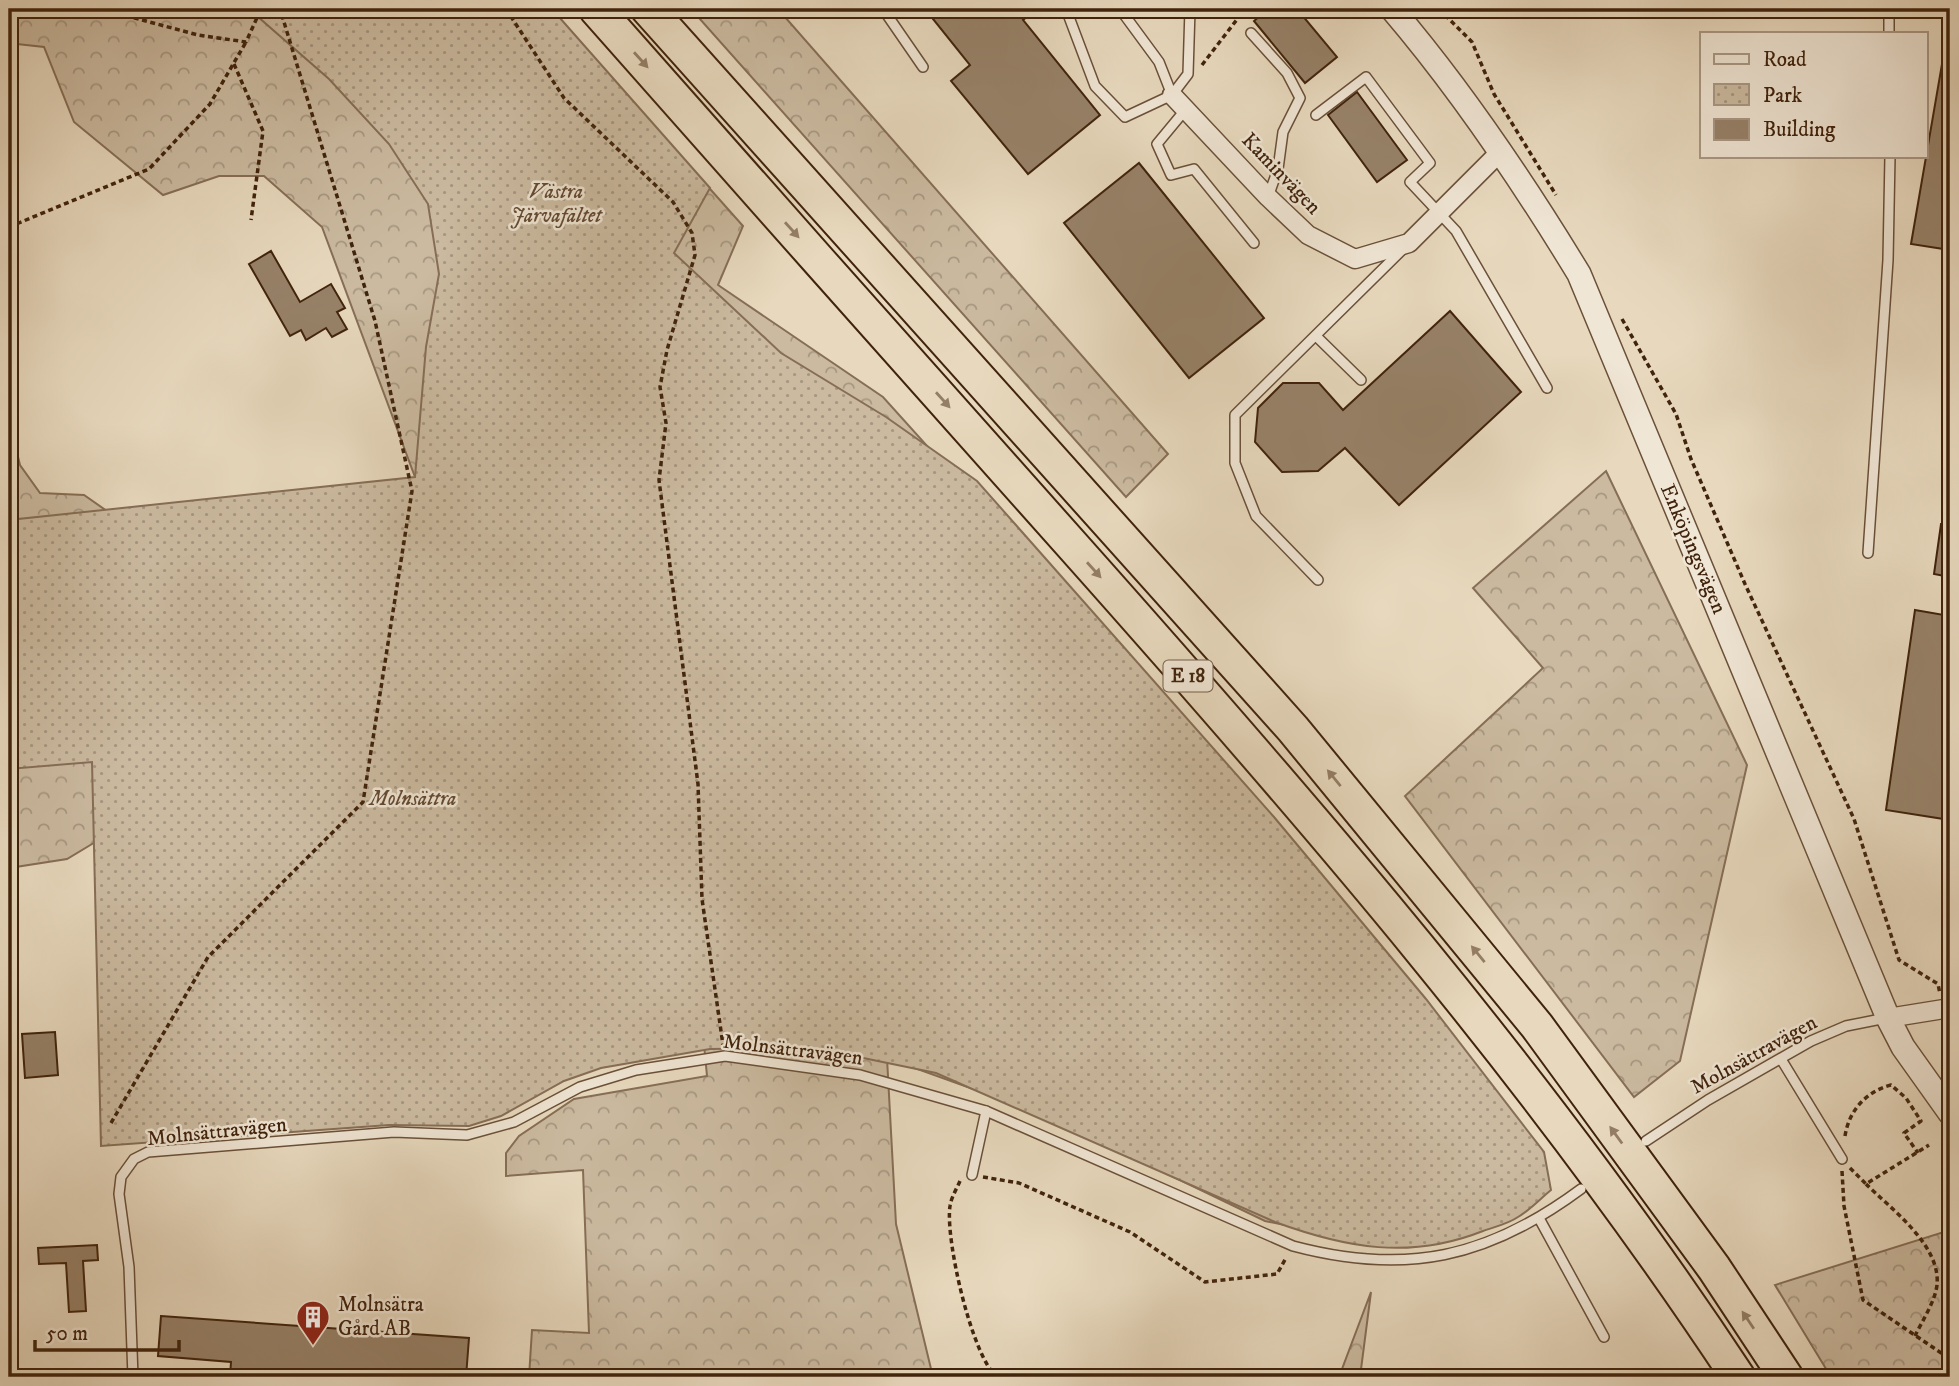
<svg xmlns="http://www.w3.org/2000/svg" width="1959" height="1386" viewBox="0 0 1959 1386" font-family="'IM FELL DW Pica',serif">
	<defs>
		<pattern id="forest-crowns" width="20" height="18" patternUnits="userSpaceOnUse" patternTransform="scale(1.75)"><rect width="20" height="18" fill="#cbbaa0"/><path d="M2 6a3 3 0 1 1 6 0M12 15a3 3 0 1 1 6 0" fill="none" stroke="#a69781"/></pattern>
		<pattern id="park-dots" width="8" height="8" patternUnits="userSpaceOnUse" patternTransform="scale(1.75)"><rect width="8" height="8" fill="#cbbaa0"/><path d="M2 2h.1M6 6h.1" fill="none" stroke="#a69781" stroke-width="1.8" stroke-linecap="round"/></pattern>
	</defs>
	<rect width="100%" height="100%" fill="#e8d9be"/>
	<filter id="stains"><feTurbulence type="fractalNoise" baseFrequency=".00286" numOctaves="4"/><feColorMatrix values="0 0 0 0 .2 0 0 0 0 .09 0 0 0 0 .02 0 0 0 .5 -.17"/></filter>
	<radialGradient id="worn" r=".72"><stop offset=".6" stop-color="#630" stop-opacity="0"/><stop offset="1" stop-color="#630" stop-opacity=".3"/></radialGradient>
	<g fill="url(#forest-crowns)" stroke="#866e56" stroke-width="2">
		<path d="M9,9H550L743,226L718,285L883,397L1354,920L1365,1241L1265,1221L1045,1115L887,1058L896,1224L933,1377H529L532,1330L589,1333L583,1170L506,1176V1153L519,1136L574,1099L707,1076L658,561L415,477L322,227L264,176H219L163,195L74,122L44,47L17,44L9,47Z"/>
		<path d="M691,9H778L1168,454L1126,497Z"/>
		<path d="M9,420L20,465L40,493L84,495L137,532L107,835L67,859L9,868Z"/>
		<path d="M1606,471L1747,765L1680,1061L1634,1097L1405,796L1543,668L1473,588Z"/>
		<path d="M1950,1230V1377H1831L1775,1285Z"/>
		<path d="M1371,1292L1360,1377H1339Z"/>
	</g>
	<path fill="url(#park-dots)" stroke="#866e56" stroke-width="2" d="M249,9H552L710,188L674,253L781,353L886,417L977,481L1274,817L1426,999L1544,1152L1551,1190C1540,1199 1530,1210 1518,1217C1508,1224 1494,1227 1483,1231C1410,1260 1346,1248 1275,1222L936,1073L839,1053L796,1048L710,1049L601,1068L564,1081L501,1116L469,1126L389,1125L101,1146L92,762L9,769V520L415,477L426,347L439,274L428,204L389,144L329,79Z"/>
	<g fill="#978269" stroke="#40230c" stroke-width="2">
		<path d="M925,9H1037L1023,20L1100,115L1028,174L951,81L970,65Z"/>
		<path d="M1268,9H1297L1337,57L1305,83L1254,21Z"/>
		<path d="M1942,64L1950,65V250L1911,244Z"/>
		<path d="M1357,92L1407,160L1377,182L1328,115Z"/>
		<path d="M1139,163L1264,318L1189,378L1064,223Z"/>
		<path d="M271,251L300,302L331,284L345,308L337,312L347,329L332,337L326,328L306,340L301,330L290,336L249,264Z"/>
		<path d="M1450,311L1521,392L1399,505L1345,448L1318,471L1282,472L1255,442L1258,408L1283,383H1319L1343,410Z"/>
		<path d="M1941,524L1950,525V577L1934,574Z"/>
		<path d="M1915,610L1950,616V820L1886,810Z"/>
		<path d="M55,1032L58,1075L25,1078L22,1034Z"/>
		<path d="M97,1245L98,1260L83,1261L86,1311L69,1312L66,1263L39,1264L38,1248Z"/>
		<path d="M161,1316L469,1338L466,1377L326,1370V1377H230L231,1362L158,1356Z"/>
	</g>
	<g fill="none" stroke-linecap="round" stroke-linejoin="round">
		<defs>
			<g id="service">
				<path d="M883,9L923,67"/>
				<path d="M1066,9L1095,86L1125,117L1172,95L1188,74L1190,9"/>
				<path d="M1120,9L1159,62L1172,95"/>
				<path d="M1889,9V33"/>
				<path d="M1251,33L1287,73L1300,98L1283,132L1278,169L1268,197"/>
				<path d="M1186,109L1157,144L1171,175L1194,169L1254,243"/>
				<path d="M1316,115L1366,77L1430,163L1410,182L1456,231L1547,388"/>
				<path d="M1316,336L1361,380"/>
				<path d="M1868,553L1888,260L1890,156"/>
				<path d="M1318,580L1256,516L1235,463V415L1404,248"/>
				<path d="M1781,1059L1842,1159"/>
				<path d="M1646,1141L1708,1100L1811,1041L1846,1026L1886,1018"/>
				<path d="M972,1175L986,1111"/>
				<path d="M1540,1220L1604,1337"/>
				<path d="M133,1377L129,1267L119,1194L121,1177L134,1159L148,1152L394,1132L467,1135L514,1122L580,1087L636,1070L725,1056L860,1075L986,1111L1293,1246C1406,1276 1488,1258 1581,1189"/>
			</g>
			<g id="minor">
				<path d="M1172,95L1268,197L1308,235L1355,259L1409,243L1500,152"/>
				<path d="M1888,1018L1950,1008"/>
			</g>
			<path id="tertiary" d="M1392,9C1462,91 1523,182 1579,274L1888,1018L1903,1047L1950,1113"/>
			<g id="motorway">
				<path d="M596,9C754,188 913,367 1072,545C1308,810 1542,1080 1738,1377"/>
				<path d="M648,9L1293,729L1537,1026L1714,1268L1786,1377"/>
			</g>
		</defs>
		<use href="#service" stroke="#6a5038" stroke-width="12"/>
		<use href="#minor" stroke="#6a5038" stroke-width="21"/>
		<use href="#tertiary" stroke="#6a5038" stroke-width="26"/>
		<use href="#motorway" stroke="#40230c" stroke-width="37"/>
		<g stroke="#40230c" stroke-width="3.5" stroke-dasharray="5 3.5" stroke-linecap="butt">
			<path d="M101,9L198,35L246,42L261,9"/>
			<path d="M506,9L564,98L673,202L692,233L695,255L667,350L660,387L666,423L659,480L698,784L702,899L723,1045"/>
			<path d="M1439,9L1472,42L1494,94L1556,195"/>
			<path d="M234,64L263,131L251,220"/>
			<path d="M1202,65L1245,9"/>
			<path d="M9,227L149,169L210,104L246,42"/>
			<path d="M1622,319L1676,414L1691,459L1745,584L1854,819L1899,960L1938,984L1940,994"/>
			<path d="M1945,1025L1950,1065"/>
			<path d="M111,1123L208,957L363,802L412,491L375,321L280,9"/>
			<path d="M1845,1136C1849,1110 1867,1091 1891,1085L1906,1098L1921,1121L1904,1133L1918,1153"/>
			<path d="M1850,1168L1866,1184L1929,1145"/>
			<path d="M1842,1171L1844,1206L1863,1300L1950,1359"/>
			<path d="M983,1177L1019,1183L1130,1232L1205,1282L1277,1274L1286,1258"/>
			<path d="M960,1181C957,1188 951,1198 950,1206C945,1239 972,1357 997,1377"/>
			<path d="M1866,1184C1891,1209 1941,1245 1937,1285C1935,1302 1922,1321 1915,1336"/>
		</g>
		<use href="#service" stroke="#f0e6d5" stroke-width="9"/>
		<use href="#minor" stroke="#f0e6d5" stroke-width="18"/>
		<use href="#tertiary" stroke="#f0e6d5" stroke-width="23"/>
		<use href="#motorway" stroke="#e8d9be" stroke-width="33"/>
	</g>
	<defs><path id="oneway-solid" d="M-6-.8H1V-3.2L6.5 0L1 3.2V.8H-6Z" transform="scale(1.75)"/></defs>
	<g fill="#947e65">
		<use href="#oneway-solid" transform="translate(641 60) rotate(48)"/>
		<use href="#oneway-solid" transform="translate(792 230) rotate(48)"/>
		<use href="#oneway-solid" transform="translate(943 400) rotate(48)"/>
		<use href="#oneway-solid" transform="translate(1094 570) rotate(48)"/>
		<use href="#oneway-solid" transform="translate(1334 778) rotate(-129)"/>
		<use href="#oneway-solid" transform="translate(1478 954) rotate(-129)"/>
		<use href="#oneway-solid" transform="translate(1616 1135) rotate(-126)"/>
		<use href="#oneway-solid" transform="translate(1748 1320) rotate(-124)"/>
	</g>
	<defs>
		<symbol id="building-pin" viewBox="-11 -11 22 30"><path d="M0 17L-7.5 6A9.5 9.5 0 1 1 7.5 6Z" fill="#8f2418" stroke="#f0e6d5"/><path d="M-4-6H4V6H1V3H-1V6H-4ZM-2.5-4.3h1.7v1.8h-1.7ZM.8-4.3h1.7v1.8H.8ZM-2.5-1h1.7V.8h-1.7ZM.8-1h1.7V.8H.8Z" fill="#fff"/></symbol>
	</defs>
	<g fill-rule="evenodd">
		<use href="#building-pin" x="294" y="1298" width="38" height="52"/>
	</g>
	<g text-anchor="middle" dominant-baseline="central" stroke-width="5" stroke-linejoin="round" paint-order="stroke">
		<rect fill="#f0e6d5" stroke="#755e48" stroke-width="2" x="1163.5" y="660.5" width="49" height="31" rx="5"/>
		<g font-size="19" font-weight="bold" fill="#40230c">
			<text x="1188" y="676">E 18</text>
		</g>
		<g font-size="21" fill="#40230c" stroke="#f0e6d5">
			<text transform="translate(1281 174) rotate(46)">Kaminvägen</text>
			<text transform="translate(1693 549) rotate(67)">Enköpingsvägen</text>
			<text transform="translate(793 1050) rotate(7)">Molnsättravägen</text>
			<text transform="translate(1754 1055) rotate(-29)">Molnsättravägen</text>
			<text transform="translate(217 1132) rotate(-6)">Molnsättravägen</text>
		</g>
		<g font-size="21" font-style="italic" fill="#634931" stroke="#f0e6d5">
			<text x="556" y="192">Västra<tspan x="556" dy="24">Järvafältet</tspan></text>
			<text x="413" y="799">Molnsättra</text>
		</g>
		<g font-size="21" fill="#40230c" stroke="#f0e6d5" text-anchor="start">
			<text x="338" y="1305">Molnsätra<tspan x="338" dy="24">Gård AB</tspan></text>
		</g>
	</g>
	<rect width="1959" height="1386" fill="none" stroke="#e8d9be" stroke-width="35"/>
	<rect x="10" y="10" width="1938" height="1365" fill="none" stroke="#40230c" stroke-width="3.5"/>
	<rect x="18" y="18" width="1924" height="1351" fill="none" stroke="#40230c" stroke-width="2"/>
	<rect x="1700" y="32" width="228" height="126" fill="#f0e6d5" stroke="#aa9885" stroke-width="2"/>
	<rect x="1714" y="54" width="35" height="10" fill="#f0e6d5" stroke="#aa9885" stroke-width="2"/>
	<text x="1763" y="66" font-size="21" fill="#40230c">Road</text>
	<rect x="1714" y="84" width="35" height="21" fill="url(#park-dots)" stroke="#aa9885" stroke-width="2"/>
	<text x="1763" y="102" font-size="21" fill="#40230c">Park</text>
	<rect x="1714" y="119" width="35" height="21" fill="#978269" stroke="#aa9885" stroke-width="2"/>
	<text x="1763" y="136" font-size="21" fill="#40230c">Building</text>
	<path d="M35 1340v10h144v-10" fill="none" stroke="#40230c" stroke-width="3.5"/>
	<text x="46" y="1340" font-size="21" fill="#40230c" stroke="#f0e6d5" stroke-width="5" paint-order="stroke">50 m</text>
	<rect width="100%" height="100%" filter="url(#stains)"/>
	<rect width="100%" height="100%" fill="url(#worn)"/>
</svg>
